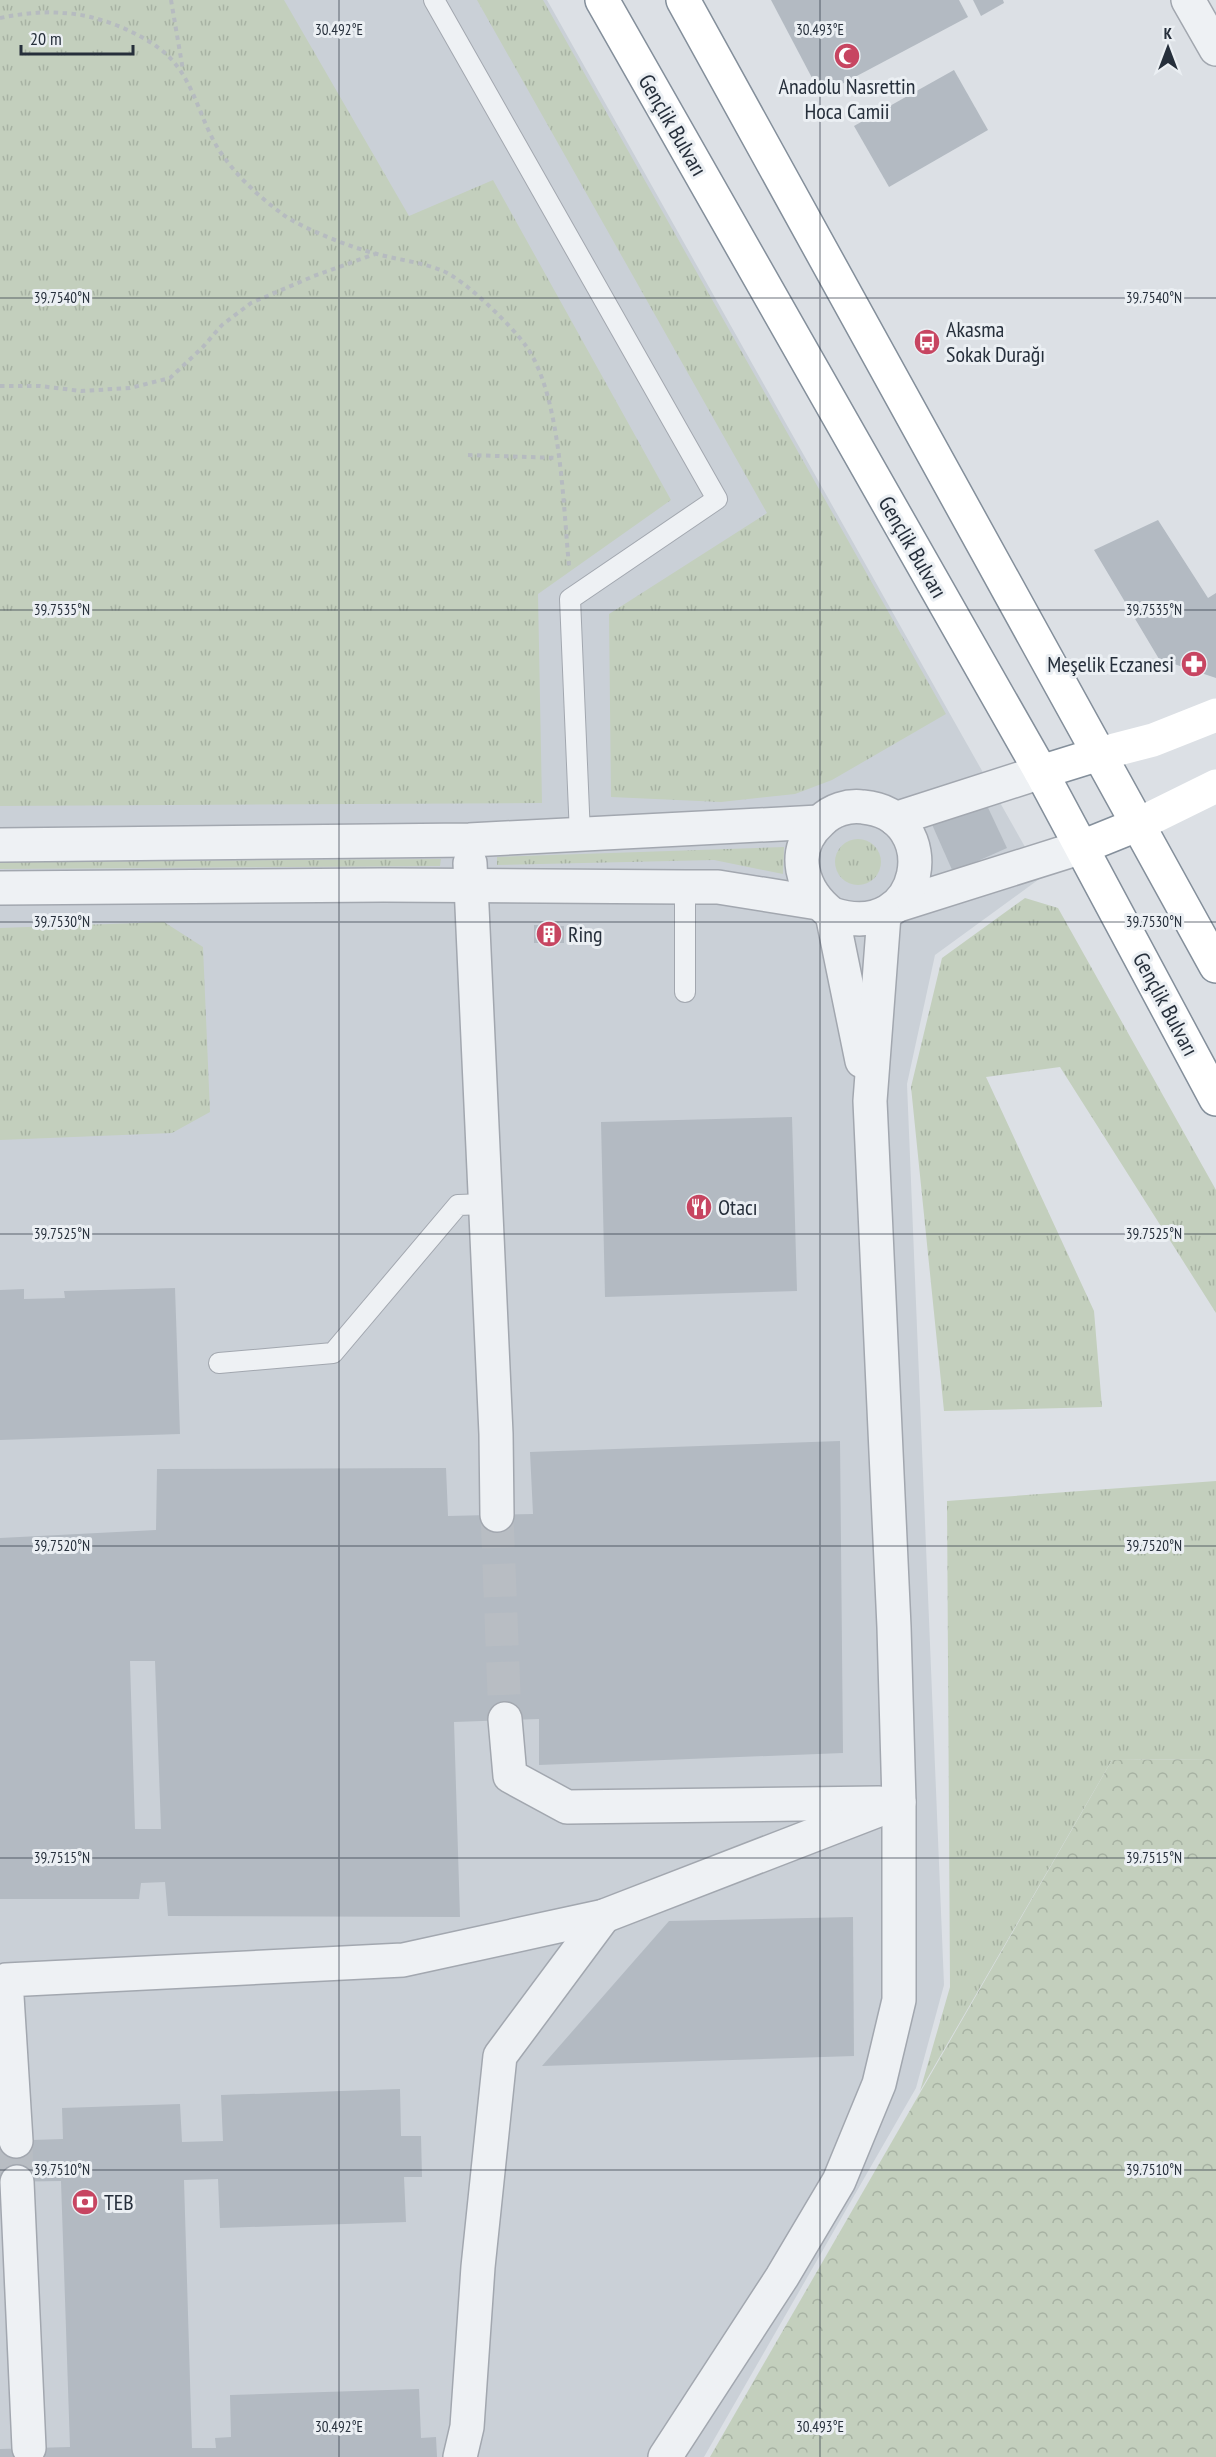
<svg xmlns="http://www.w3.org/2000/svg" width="1216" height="2457" viewBox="0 0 1216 2457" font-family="'PT Sans Narrow',sans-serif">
	<defs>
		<pattern id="grass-tufts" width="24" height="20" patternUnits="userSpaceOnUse" patternTransform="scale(1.5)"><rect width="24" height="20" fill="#c3cfbd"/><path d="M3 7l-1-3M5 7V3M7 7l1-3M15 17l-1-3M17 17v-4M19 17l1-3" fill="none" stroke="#a7b2a3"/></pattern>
		<pattern id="forest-crowns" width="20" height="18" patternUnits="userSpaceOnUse" patternTransform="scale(1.5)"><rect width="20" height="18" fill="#c3cfbd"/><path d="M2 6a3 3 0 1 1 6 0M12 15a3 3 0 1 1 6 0" fill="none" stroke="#a7b2a3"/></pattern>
	</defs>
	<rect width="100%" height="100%" fill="#dce0e5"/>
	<path fill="#cad0d7" d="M0,0H547L1042,877L935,955L907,1084L944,1985L916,2088L704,2457H0Z"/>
	<g fill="url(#grass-tufts)">
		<path d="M0,0H284L409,216L493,180L671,500L538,594L542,803L0,806Z"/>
		<path d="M477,0H543L946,714L832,780L795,794L721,802L611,797L609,614L767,513Z"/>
		<circle cx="858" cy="862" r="23"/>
		<path d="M784,847L783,874L714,860L497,865V857Z"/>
		<path d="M441,859L440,866L0,869V862Z"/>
		<path d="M1025,898L1058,908L1216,1190V1313L1060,1067L986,1077L1094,1311L1102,1407L944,1411L911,1087L942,958Z"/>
		<path d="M164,922L203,947L210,1112L172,1133L0,1140V928Z"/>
		<path d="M1216,1481V1759L1112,1760L920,2091L950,1987L947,1501Z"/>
	</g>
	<path fill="url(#forest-crowns)" d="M1216,1759V2457H710L1112,1760Z"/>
	<g fill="#b3bac2" fill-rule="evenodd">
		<path d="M771,0H959L968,17L821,95Z"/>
		<path d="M973,0H1003L1004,3L981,16Z"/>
		<path d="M954,70L988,130L889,187L854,126Z"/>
		<path d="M1158,520L1208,598L1216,593V678L1159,659L1094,550Z"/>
		<path d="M983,797L1007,848L953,872L930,820Z"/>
		<path d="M534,925L564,926V943H534Z"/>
		<path d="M792,1117L797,1291L605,1297L601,1122Z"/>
		<path d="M175,1288L180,1434L0,1440V1290L24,1289V1299L65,1298L64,1291Z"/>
		<path d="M840,1441L843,1753L539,1765V1719L454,1722L460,1917L168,1916L165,1882L141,1883L139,1899H0V1538L156,1530L157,1469L446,1468L448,1516L533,1514L530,1452ZM130,1661H155L161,1829H135Z"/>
		<path d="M853,1917L854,2056L542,2066L669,1921Z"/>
		<path d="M400,2089L401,2136H421L422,2177H404L406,2222L220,2228L218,2179L184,2180L192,2448H216L215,2438L231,2437L230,2395L419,2389L421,2438L436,2437L437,2457H0V2449L70,2447L61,2181L0,2182V2141L63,2139L62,2108L180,2104L182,2142L223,2141L221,2095Z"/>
	</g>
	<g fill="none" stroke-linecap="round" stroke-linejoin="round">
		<g stroke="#b8bdc3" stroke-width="33" stroke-dasharray="33 16" stroke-linecap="butt">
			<path d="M497,1515L505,1719"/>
			<path d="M16,2141L17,2182"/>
		</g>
		<defs>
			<g id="service">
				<path d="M434,0L717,499L570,599L580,835"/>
				<path d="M685,887V992"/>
				<path d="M219,1363L333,1353L458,1205L485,1204"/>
			</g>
			<g id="minor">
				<path d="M1188,0L1216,49"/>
				<path d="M895,819L1041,772"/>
				<path d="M0,845L469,840L819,822"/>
				<path d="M470,863L496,1434L497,1515"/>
				<path d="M0,888L383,885L685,887H718L818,903"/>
				<path d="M898,905L1082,847"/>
				<path d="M832,914C926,945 945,814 863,807C848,805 832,810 821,821C788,850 802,891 832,914L862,1061"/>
				<path d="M505,1719L510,1776L567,1807L879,1803"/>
				<path d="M16,2141L6,1980L403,1960L604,1916L899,1802"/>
				<path d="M17,2182L29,2448"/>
				<path d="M460,2457L467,2427L478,2267L500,2056L604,1916"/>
				<path d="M665,2457L782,2277L839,2181L879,2084L899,2000V1802L894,1627L870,1101L884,915"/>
			</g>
			<g id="trunk">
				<path d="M602,0L1041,772L1216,1099"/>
				<path d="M683,0L1216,966"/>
				<path d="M1041,772L1099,754"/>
				<path d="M1082,847L1139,824"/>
			</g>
		</defs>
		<use href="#service" stroke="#a2a7af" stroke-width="22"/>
		<use href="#minor" stroke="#a2a7af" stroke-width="36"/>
		<use href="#trunk" stroke="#848f9b" stroke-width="36"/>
		<g stroke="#b6bbc0" stroke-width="4" stroke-dasharray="4.5 4.5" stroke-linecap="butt">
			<path d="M171,0L183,70"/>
			<path d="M0,18C20,14 42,11 63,13C94,14 135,30 160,49C192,73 197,112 216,145C232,172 257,195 281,213C300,228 353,248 377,254C398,260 422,262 443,271C465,280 512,326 526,346C561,395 563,505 569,566"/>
			<path d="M0,386H40L81,391L130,388L170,378L202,348L222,325L251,303L314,276L375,254"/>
			<path d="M468,455L558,458"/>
		</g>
		<use href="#service" stroke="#eef1f4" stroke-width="20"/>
		<use href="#minor" stroke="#eef1f4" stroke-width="33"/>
		<g stroke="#fff" stroke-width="33">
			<path d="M1099,754L1153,740L1216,715"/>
			<path d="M1139,824L1216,786"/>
		</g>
		<use href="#trunk" stroke="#fff" stroke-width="33"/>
	</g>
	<path fill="none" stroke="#262f3b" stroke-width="1.5" stroke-opacity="0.45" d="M339,0V2457M820,0V2457M0,298H1216M0,610H1216M0,922H1216M0,1234H1216M0,1546H1216M0,1858H1216M0,2170H1216"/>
	<defs>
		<symbol id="mosque-disc" viewBox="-11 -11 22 22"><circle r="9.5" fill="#c74561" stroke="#ebeff3"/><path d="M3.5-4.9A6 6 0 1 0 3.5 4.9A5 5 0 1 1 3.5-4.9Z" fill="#fff"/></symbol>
		<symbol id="bus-disc" viewBox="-11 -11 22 22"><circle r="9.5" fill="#c74561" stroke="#ebeff3"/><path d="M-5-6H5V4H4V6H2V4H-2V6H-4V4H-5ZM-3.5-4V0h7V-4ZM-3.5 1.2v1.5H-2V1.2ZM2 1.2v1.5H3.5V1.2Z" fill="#fff"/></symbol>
		<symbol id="pharmacy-disc" viewBox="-11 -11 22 22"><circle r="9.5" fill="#c74561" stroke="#ebeff3"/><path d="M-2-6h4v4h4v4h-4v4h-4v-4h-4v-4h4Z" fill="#fff"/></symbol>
		<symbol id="building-disc" viewBox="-11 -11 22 22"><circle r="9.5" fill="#c74561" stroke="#ebeff3"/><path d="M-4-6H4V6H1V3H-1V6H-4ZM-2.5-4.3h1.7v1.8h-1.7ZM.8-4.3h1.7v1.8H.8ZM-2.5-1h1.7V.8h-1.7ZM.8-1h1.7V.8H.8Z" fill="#fff"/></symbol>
		<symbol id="restaurant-disc" viewBox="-11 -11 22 22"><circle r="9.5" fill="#c74561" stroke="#ebeff3"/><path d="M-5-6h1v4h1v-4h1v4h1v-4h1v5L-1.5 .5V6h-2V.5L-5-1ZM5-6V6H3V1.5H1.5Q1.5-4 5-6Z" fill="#fff"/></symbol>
		<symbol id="bank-disc" viewBox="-11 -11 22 22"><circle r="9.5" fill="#c74561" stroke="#ebeff3"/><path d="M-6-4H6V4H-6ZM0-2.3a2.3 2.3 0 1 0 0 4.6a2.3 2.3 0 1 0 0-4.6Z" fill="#fff"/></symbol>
	</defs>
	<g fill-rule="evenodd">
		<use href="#mosque-disc" x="832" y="41" width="30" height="30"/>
		<use href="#bus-disc" x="912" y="327" width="30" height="30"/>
		<use href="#pharmacy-disc" x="1179" y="649" width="30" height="30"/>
		<use href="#building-disc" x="534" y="919" width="30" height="30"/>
		<use href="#restaurant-disc" x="684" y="1192" width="30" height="30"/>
		<use href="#bank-disc" x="70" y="2187" width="30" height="30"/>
	</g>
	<g text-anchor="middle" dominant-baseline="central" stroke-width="6" stroke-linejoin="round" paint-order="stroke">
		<g font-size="22" fill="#262f3b" stroke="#ebeff3" text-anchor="start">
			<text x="847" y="86" text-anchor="middle">Anadolu Nasrettin<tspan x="847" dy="25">Hoca Camii</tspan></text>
			<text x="946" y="329">Akasma<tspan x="946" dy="25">Sokak Durağı</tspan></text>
			<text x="1174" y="664" text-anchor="end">Meşelik Eczanesi</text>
			<text x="568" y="934">Ring</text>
			<text x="718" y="1207">Otacı</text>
			<text x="104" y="2202">TEB</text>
		</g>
		<g font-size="22" fill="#262f3b" stroke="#ebeff3">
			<text transform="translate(673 125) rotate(60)">Gençlik Bulvarı</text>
			<text transform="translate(913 547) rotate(60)">Gençlik Bulvarı</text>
			<text transform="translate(1166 1004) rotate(62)">Gençlik Bulvarı</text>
		</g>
	</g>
	<g font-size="15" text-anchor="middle" fill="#262f3b" stroke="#ebeff3" stroke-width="6" stroke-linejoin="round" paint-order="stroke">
		<text x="339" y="35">30.492°E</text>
		<text x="820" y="35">30.493°E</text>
		<text x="62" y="303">39.7540°N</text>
		<text x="1154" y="303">39.7540°N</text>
		<text x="62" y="615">39.7535°N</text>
		<text x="1154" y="615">39.7535°N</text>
		<text x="62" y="927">39.7530°N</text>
		<text x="1154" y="927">39.7530°N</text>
		<text x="62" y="1239">39.7525°N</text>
		<text x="1154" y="1239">39.7525°N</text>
		<text x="62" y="1551">39.7520°N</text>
		<text x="1154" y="1551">39.7520°N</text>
		<text x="62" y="1863">39.7515°N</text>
		<text x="1154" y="1863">39.7515°N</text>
		<text x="62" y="2175">39.7510°N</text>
		<text x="1154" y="2175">39.7510°N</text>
		<text x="339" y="2432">30.492°E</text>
		<text x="820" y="2432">30.493°E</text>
	</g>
	<g transform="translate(1168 48)" stroke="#ebeff3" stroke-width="4.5" paint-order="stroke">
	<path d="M0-4.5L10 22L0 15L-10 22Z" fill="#262f3b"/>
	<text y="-9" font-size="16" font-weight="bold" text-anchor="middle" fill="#262f3b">K</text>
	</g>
	<path d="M21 45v9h112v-9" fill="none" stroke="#262f3b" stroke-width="3"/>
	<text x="30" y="45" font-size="18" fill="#262f3b" stroke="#ebeff3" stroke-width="4.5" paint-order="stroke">20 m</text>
</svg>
